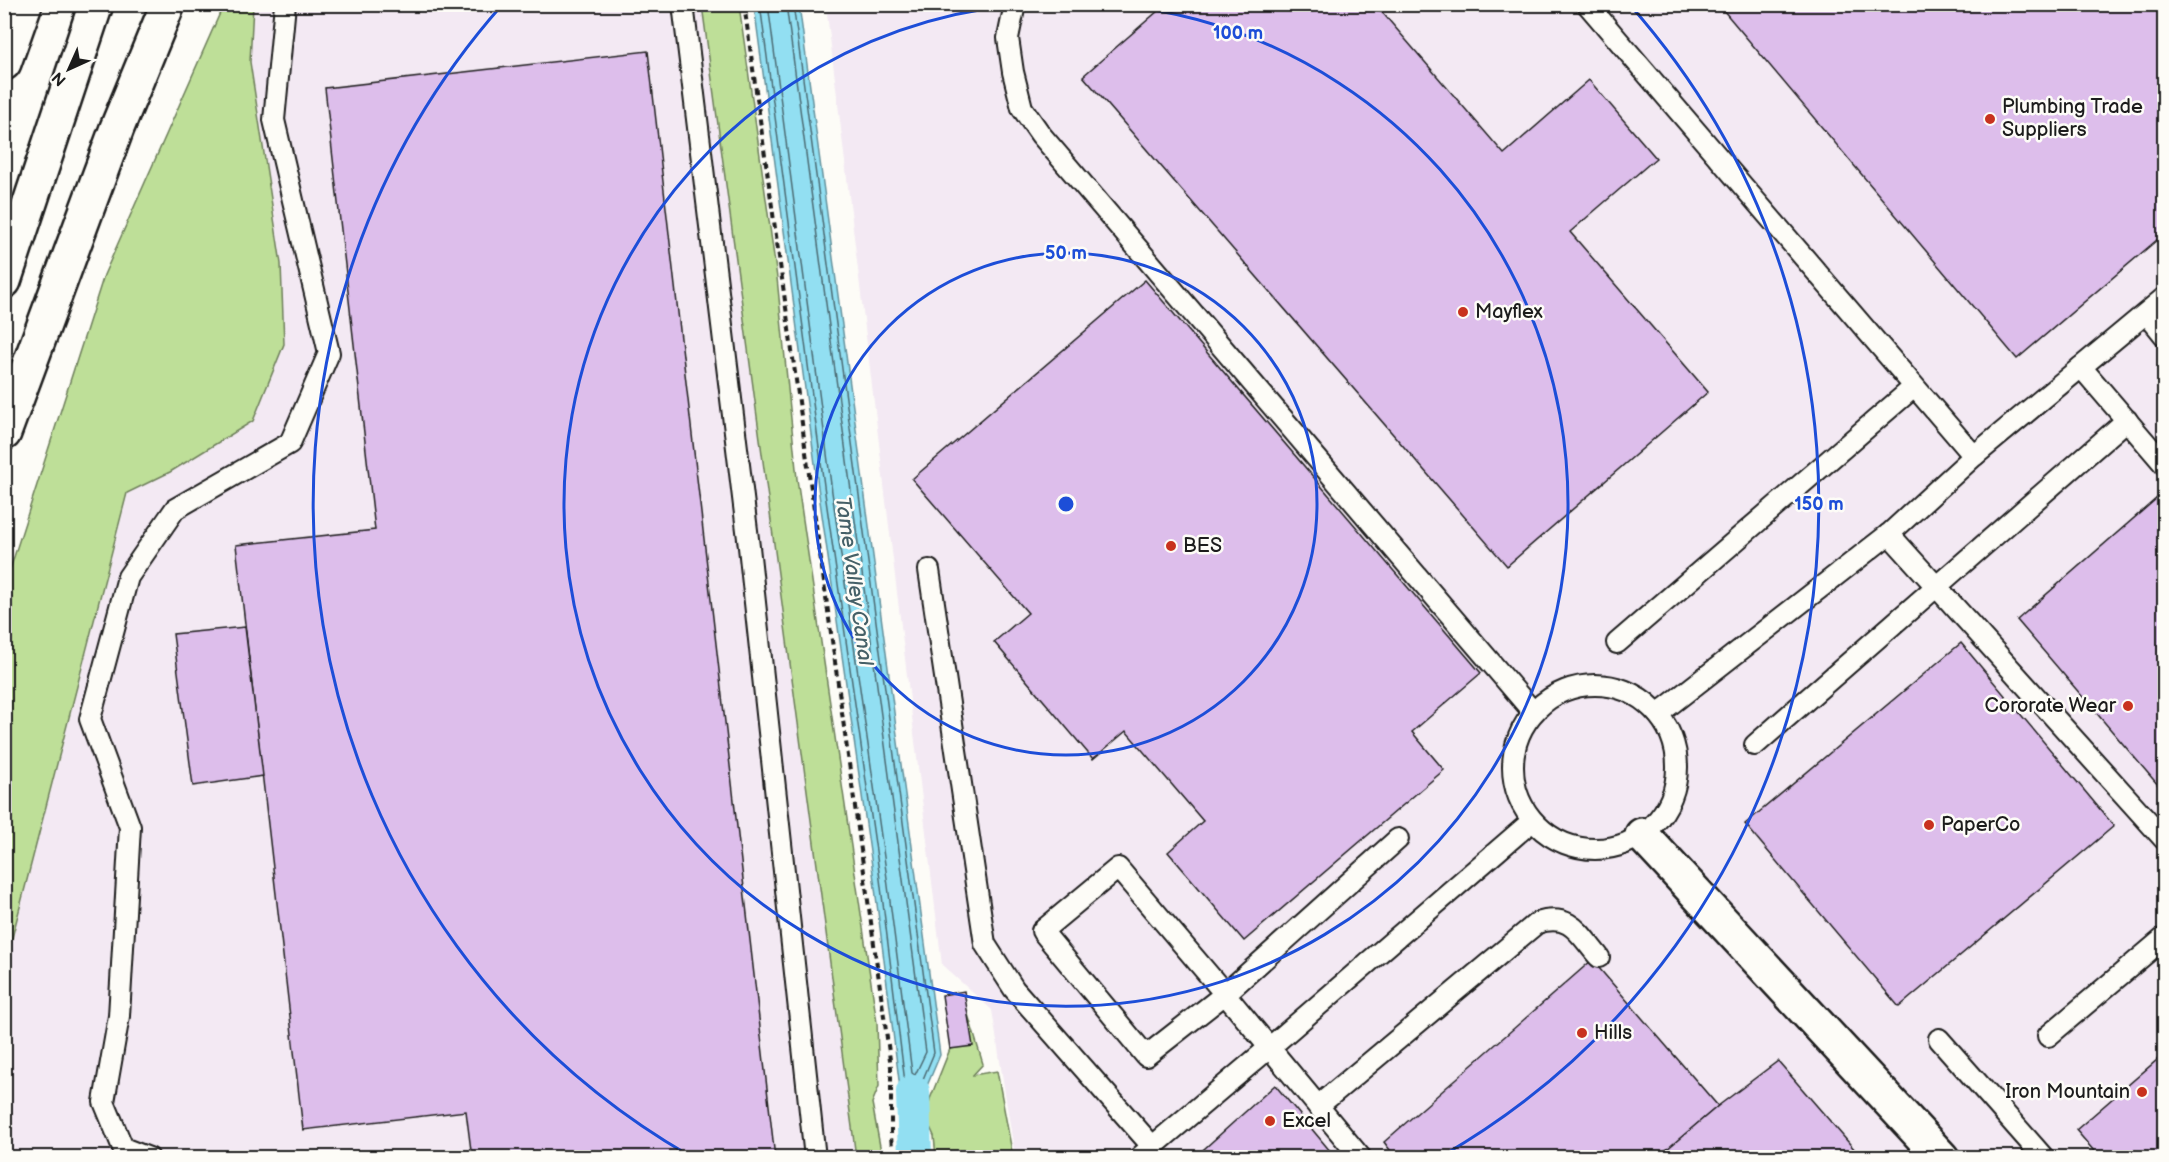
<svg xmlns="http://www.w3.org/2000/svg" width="2169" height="1162" viewBox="0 0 2169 1162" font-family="'Balsamiq Sans',sans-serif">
	<rect width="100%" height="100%" fill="#fdfcf7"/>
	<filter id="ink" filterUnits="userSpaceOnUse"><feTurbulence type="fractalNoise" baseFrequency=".0167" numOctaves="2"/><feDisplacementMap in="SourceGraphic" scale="12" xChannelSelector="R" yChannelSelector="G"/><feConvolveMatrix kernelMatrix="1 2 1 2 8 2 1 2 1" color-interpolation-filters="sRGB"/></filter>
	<g filter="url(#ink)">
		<g fill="#f3e9f3">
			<path d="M250,5H702L856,1157L5,1158V965L155,389Z"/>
			<path d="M826,5H2164V1157H1015L992,1010L942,965Z"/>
		</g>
		<g fill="#bedf98" stroke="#6d7e5a" stroke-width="1.5">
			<path d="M224,4L253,5L250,62L281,264L284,344L253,421L170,472L127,493L5,965V585L104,275Z"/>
			<path d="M702,5H739L777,278L797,479L877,1023L879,1086L872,1103L882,1157H856Z"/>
			<path d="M967,1011L983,1064L973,1075L997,1071L1013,1157H936L934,1136L926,1118L930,1099L950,1049L972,1045Z"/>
		</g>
		<path fill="#92dff2" stroke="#63919c" stroke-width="1.5" d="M754,5H799L940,1055L924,1093L913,1140L904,1120L874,880L819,494Z"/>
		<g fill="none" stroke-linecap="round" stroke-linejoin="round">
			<g stroke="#4b6a72" stroke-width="1.5">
				<path d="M760,4L825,493L880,879L908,1107L912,1109L914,1108L918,1091L934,1053L793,4"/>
				<path d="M768,4L832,492L887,878L912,1073L915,1075L926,1052L786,4"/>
			</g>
			<path stroke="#92dff2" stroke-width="34" d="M913,1092L915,1158"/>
		</g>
		<g fill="#ddbeeb" stroke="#1c1c1c" stroke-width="1.5">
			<path d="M1166,4H1375L1504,154L1589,80L1656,158L1570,232L1708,392L1507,566L1083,76Z"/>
			<path d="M1718,4H2164V234L2017,359Z"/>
			<path d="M648,51L775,1158H472L466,1111L303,1130L236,545L375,530L325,88Z"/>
			<path d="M1145,280L1481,673L1412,732L1444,770L1244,941L1168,852L1203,821L1126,731L1093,759L994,642L1028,613L912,479Z"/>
			<path d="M2164,492V792L2017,620Z"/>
			<path d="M245,627L263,776L193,786L173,634Z"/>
			<path d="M1961,643L2114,826L1899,1007L1745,824Z"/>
			<path d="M1592,960L1718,1106L1657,1158H1396L1384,1142Z"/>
			<path d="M964,991L973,1046L950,1049L942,995Z"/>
			<path d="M2164,1054V1158H2100L2076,1130Z"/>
			<path d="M1778,1061L1862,1158H1672L1666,1150L1718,1106Z"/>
			<path d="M1275,1085L1336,1158H1194Z"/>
		</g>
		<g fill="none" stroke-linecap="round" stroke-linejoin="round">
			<defs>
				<g id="service">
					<path d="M683,4L749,547L815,1158"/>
					<path d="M1015,4L1008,38L1013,72L1022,108L1041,135L1533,712"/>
					<path d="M1587,4L1974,456"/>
					<path d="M2147,314L2164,335"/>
					<path d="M2081,367L2164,464"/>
					<path d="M1889,534L2164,839"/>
					<path d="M929,570L985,944L1014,989L1152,1146"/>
					<path d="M1617,643L1914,387"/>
					<circle cx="1595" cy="767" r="82"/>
					<path d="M1658,714L1889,534L1974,456L2164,298"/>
					<path d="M1755,745L2127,420"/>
					<path d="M2048,1036L2164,938"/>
					<path d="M1939,1039L2044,1158"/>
					<path d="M1318,1106L1537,923C1571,912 1579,934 1599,957"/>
					<path d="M149,1158L123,1148L104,1102L119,1016L130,827L90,719L128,577L175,509L290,443L329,353L274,120L285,4"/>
					<path d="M1139,1158L1269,1048L1532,821"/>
					<path d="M1361,1158L1225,994L1146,1056L1042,931L1118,868L1225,994L1398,839"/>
				</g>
				<path id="minor" d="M1642,835L1942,1158"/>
				<g id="motorway">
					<path d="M4,63L25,4"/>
					<path d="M4,281L96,4"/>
					<path d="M4,433L117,128L168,4"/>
				</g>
			</defs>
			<use href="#service" stroke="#1c1c1c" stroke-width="24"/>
			<use href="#minor" stroke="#1c1c1c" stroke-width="38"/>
			<use href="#motorway" stroke="#1c1c1c" stroke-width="38"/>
			<path stroke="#1c1c1c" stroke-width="4" stroke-dasharray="6 4.5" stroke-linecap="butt" d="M744,4L891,1067V1136L893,1158"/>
			<use href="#service" stroke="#fdfcf7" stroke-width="20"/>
			<use href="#minor" stroke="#fdfcf7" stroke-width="33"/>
			<use href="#motorway" stroke="#fdfcf7" stroke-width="33"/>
		</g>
	</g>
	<g fill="none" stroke="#1d4ed8" stroke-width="3">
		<circle cx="1066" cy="504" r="251"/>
		<path d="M1118 5A502 502 0 1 1 1014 5"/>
		<path d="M690 1156A753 753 0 0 1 502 5M1630 5A753 753 0 0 1 1442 1156"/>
	</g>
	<g fill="#c8321e" stroke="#fdfcf7" stroke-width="2">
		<circle cx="1990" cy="119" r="6"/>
		<circle cx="1463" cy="312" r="6"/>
		<circle cx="1171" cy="546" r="6"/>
		<circle cx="2128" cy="706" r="6"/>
		<circle cx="1929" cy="825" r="6"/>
		<circle cx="1582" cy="1033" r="6"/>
		<circle cx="2142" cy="1092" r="6"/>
		<circle cx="1270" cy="1121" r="6"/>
	</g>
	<g text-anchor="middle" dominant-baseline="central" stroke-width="5" stroke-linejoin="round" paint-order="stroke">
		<g font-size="20" fill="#1c1c1c" stroke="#fdfcf7" text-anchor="start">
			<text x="2002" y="107">Plumbing Trade<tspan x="2002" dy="23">Suppliers</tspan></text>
			<text x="1475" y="312">Mayflex</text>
			<text x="1183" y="546">BES</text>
			<text x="2116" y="706" text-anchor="end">Cororate Wear</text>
			<text x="1941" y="825">PaperCo</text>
			<text x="1594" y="1033">Hills</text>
			<text x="2130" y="1092" text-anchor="end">Iron Mountain</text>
			<text x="1282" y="1121">Excel</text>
		</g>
		<g font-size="21" font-style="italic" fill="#456067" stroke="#fdfcf7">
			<text transform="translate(854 581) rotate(82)">Tame Valley Canal</text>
		</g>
	</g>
	<circle cx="1066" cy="504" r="9" fill="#1d4ed8" stroke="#fdfcf7" stroke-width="3"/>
	<g font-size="18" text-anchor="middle" font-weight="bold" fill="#1d4ed8" stroke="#fdfcf7" stroke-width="5" stroke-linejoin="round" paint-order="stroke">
		<text x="1238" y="39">100 m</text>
		<text x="1066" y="259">50 m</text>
		<text x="1819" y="510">150 m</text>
	</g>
	<rect width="2169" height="1162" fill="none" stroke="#fdfcf7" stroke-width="24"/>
	<rect x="12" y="12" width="2145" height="1138" fill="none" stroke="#1c1c1c" stroke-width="2" filter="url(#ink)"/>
	<g transform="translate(69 69) rotate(225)" stroke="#fdfcf7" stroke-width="4.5" paint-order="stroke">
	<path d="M0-4.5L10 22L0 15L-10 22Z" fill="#1c1c1c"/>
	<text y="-9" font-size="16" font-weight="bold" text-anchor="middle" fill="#1c1c1c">N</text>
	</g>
</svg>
